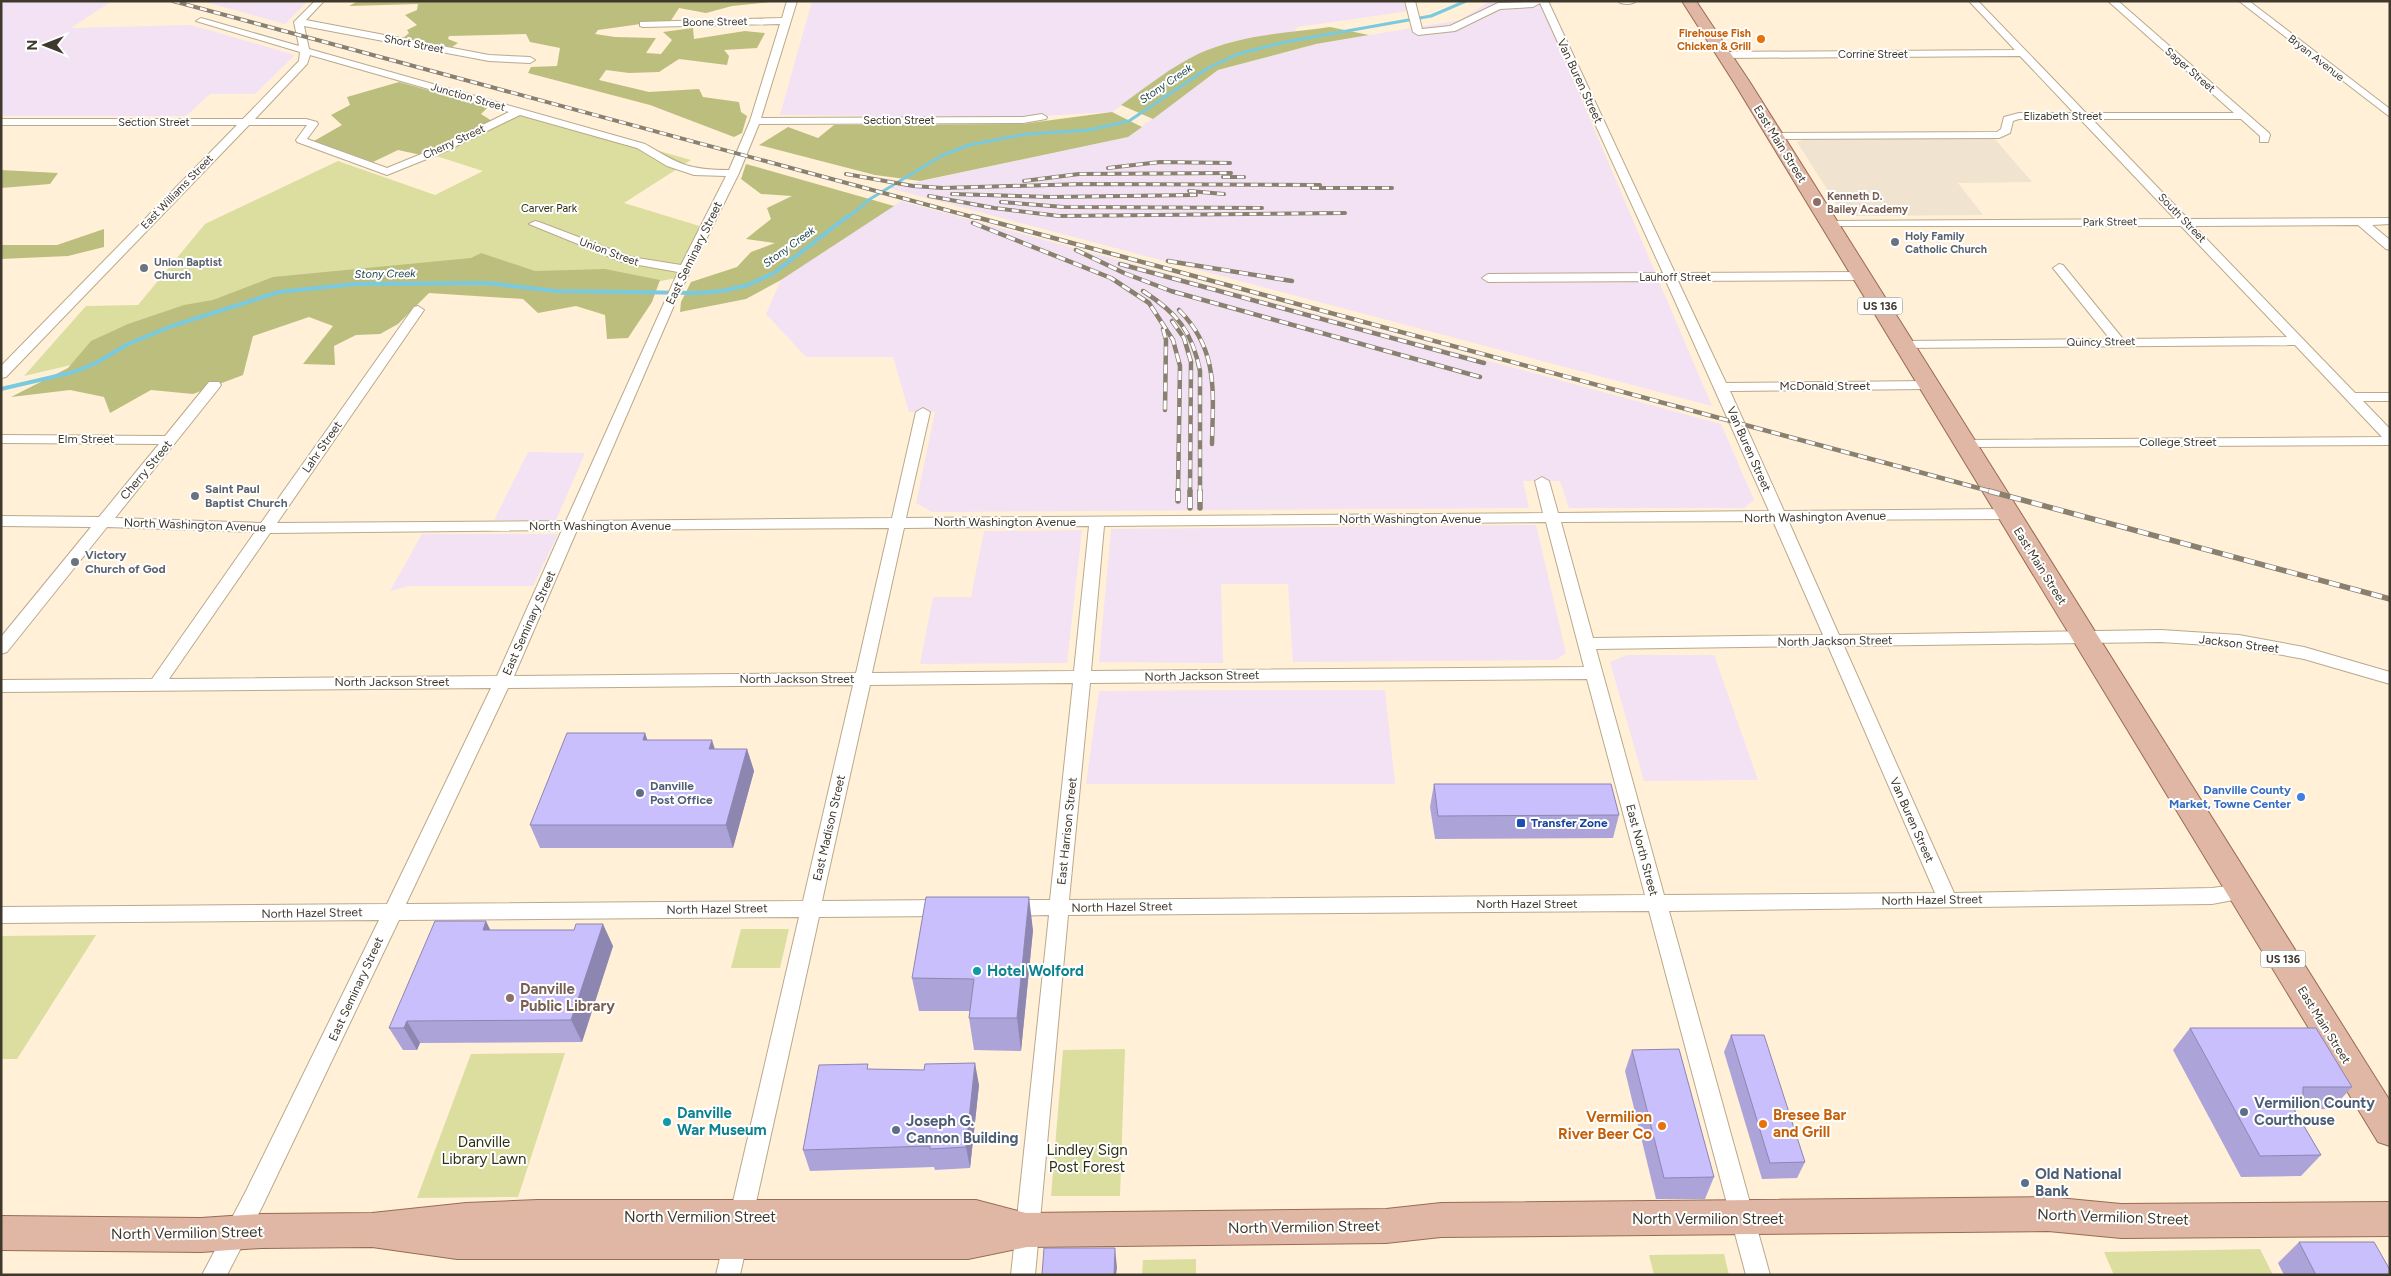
<svg xmlns="http://www.w3.org/2000/svg" width="2391" height="1276" viewBox="0 0 2391 1276" font-family="Figtree,sans-serif">
	<rect width="100%" height="100%" fill="#fff0d7"/>
	<g fill="#f2e2f4">
		<path d="M7,1H112L71,28L191,25L295,55L255,94H210L186,116H1V5Z"/>
		<path d="M202,1H308L285,24Z"/>
		<path d="M812,1H1401L1410,11L1297,27L1295,32L1238,40L1199,54L1162,76L1112,112L1024,117L780,115Z"/>
		<path d="M1490,1L1541,4L1712,406L889,188L1128,137L1218,70L1316,44L1460,20Z"/>
		<path d="M901,201L1721,424L1754,500L1744,508H1569L1560,481H1523L1529,508L932,512L916,503L935,412H909L893,357H806L766,314L781,280Z"/>
		<path d="M528,452L585,453L556,520H494Z"/>
		<path d="M1536,525L1566,653L1556,660L1293,662L1288,584H1221L1223,663L1099,662L1111,529Z"/>
		<path d="M1082,530L1067,663L920,664L933,597H971L984,531Z"/>
		<path d="M422,534H558L533,586H408L390,591Z"/>
		<path d="M1627,655H1714L1758,780L1644,781L1610,662Z"/>
		<path d="M1230,690H1385L1395,784H1086L1099,691Z"/>
	</g>
	<path fill="#f0e3d0" d="M1994,138L2032,182L1958,183L1983,215L1850,216L1842,213L1797,142L1803,140Z"/>
	<g fill="#dbde9f">
		<path d="M525,113L691,160L624,203L706,228L681,277L641,285L494,277L71,365L24,376L86,306L138,305L205,224L338,161L435,195L483,171L436,156Z"/>
		<path d="M741,929H789L780,968H731Z"/>
		<path d="M96,935L17,1059H1V936Z"/>
		<path d="M1125,1049L1120,1196H1051L1063,1050Z"/>
		<path d="M565,1053L518,1197L417,1198L471,1054Z"/>
		<path d="M2260,1249L2273,1275H2114L2104,1252Z"/>
		<path d="M1724,1254L1729,1275H1654L1649,1255Z"/>
		<path d="M1196,1259V1275H1142L1143,1260Z"/>
	</g>
	<g fill="#bcbe7e">
		<path d="M358,1H780L732,6L706,13L679,8L670,22C645,22 622,27 598,30L595,34L615,37L656,38L646,53L661,54L672,40L663,32L693,28L694,39L745,31L765,33L757,48L724,50L729,56L727,65L679,59L659,72L629,73L606,70L599,80L649,92L699,89L703,97L739,102L741,112L747,116L742,133L734,137L650,105L528,73L531,67L557,66L560,48L530,42L526,34L449,36L448,39L458,43L452,47L402,39L409,33L407,30L417,25L405,15L417,10L418,4L349,6Z"/>
		<path d="M1330,27L1369,35L1316,44L1218,70L1153,119L1121,105C1146,87 1171,67 1198,54C1239,35 1286,33 1330,27Z"/>
		<path d="M399,82L488,107L481,114L492,121L421,155L398,150L373,162L314,141L342,125L331,115L350,105L347,97Z"/>
		<path d="M1112,112L1142,127L1128,137L920,181L875,175L759,145L788,127L818,138L834,125L1022,124Z"/>
		<path d="M746,164L894,206L781,280L746,299L680,312L681,302L691,282L737,267L751,252L775,243L746,239L771,219L767,208L792,196L761,194L741,179Z"/>
		<path d="M1,170L58,173L50,184L1,188Z"/>
		<path d="M104,229V247L68,256L1,259V245H57Z"/>
		<path d="M481,253L535,271L605,269L660,280L652,302L628,338L607,339L605,315L576,306L538,313L523,299L429,293L398,324L380,334L356,335L334,346L335,365L303,364L333,326L309,317L253,336L243,375L193,394L151,390L110,413L104,397L70,390L11,397L68,368L91,341L128,324L184,305L213,300L273,277L471,258Z"/>
	</g>
	<g fill="none" stroke-linecap="round" stroke-linejoin="round">
		<path stroke="#79cadf" stroke-width="3" d="M847,218L870,199L943,155L969,145L1027,134L1089,130L1129,121L1208,68L1238,54L1285,42L1431,16L1466,1"/>
		<path stroke="#79cadf" stroke-width="4" d="M1,389L74,372L96,363L128,344L172,326L279,292L355,284L487,283L556,291L696,293L722,291L748,285L774,273L848,216"/>
		<defs>
			<g id="minor">
				<path d="M315,1H324L306,20L489,55L530,57L535,60L530,63L489,61L304,26L309,49L645,144C679,164 688,170 729,170L750,121L780,24L643,27L640,26V22L782,18L787,1H797L761,118L1023,117L1042,114L1047,117L1046,119L1023,123L759,124L739,173L678,296L581,521L892,518L916,412L923,408L930,412L906,518L1543,513L1535,481L1542,477L1549,481L1558,513L1769,511L1666,281L1488,282L1482,278L1488,274L1663,273L1540,3L1533,7L1500,9L1455,31L1418,35L1413,32L1405,1H1415L1422,29L1450,26L1498,3L1548,1L1675,273L1861,272L1867,276L1861,280L1678,281L1726,383L1929,381L1936,385L1929,389L1730,391L1784,511L2008,509L2015,514L2008,519L1788,520L1839,635L2161,630L2239,635L2304,647L2390,672V684L2304,659L2239,647L2161,642L1844,646L1954,893L2212,888L2242,884L2249,887L2252,892L2249,897L2212,904L1669,911L1770,1275H1746L1649,911L1068,915L1035,1275H1011L1049,915L1009,916L1002,914L999,908L1002,902L1009,900H1050L1073,683L870,685L822,901L945,900L952,902L955,908L952,914L945,916L819,917L740,1275H716L799,917L399,920L262,1207L227,1275H202L246,1191L379,920L1,923V907L387,904L491,688L1,692V680L152,679L255,532L107,527L7,652L1,654V637L91,527L1,526V516L99,517L159,444L1,443V435L165,436L209,382H219L221,385L219,388L115,518L261,523L414,307L418,306L424,310L277,523L566,521L678,272L622,262L529,224L535,221L539,222L631,257L681,265L726,176L694,175L667,166L637,148L520,115L444,152L387,175L297,142L296,140L307,125H249L6,377L1,378V366L237,125H1V119H243L299,61L300,52L196,21L201,18L299,46L294,22ZM310,55L509,112L436,148L387,168L307,139L318,124L317,122L306,119H255L307,64ZM1773,521L1823,635L1593,638L1561,522ZM1546,522L1584,667L1091,671L1104,526ZM1089,526L1074,671L872,673L904,528ZM889,528L856,673L514,676L577,530ZM562,530L497,676L169,679L270,533ZM1828,646L1935,893L1664,895L1596,649ZM1587,679L1645,895L1069,900L1090,683ZM853,685L803,901L406,904L508,688Z"/>
				<path d="M1618,1H1636C1632,5 1622,5 1618,1Z"/>
				<path d="M1969,1H1978L2086,113H2234L2108,1H2118L2269,133L2270,135L2268,142H2260V136L2241,119H2092L2188,219L2390,218V224L2372,225L2390,240V250L2386,249L2358,225L2194,226L2355,393H2390V401H2363L2390,429V445L1961,447L1959,444L1966,440L2382,437L2295,345L1899,348L1898,345L1899,342L1904,341L2110,339L2053,268L2059,264L2063,265L2123,339L2287,337L2181,226H1825L1823,224L1829,221L2175,219L2080,119H2019L2013,121L2010,133L1999,138L1775,139L1770,136L1775,133L1997,132L2001,129L2004,117L2019,113H2074L2020,56L1724,58L1719,55L1724,52L2015,50Z"/>
				<path d="M2239,1H2249L2390,109V117Z"/>
			</g>
			<g id="primary">
				<path d="M1682,1H1696L1751,84L2390,1101V1146L2378,1142L1735,84Z"/>
				<path d="M2048,1197L2121,1204L2390,1202V1236L2121,1238L2048,1231L1441,1237L1386,1243L1027,1247L968,1259H457L372,1247L261,1248L201,1252L1,1250V1216L201,1218L261,1214L372,1213L466,1203L537,1200H976L1026,1213L1386,1209L1441,1203Z"/>
			</g>
		</defs>
		<use href="#minor" stroke="#baa98b" stroke-width="2"/>
		<use href="#primary" stroke="#996b52" stroke-width="2"/>
		<use href="#minor" fill="#fff" fill-rule="evenodd"/>
		<use href="#primary" fill="#dfb7a4" fill-rule="evenodd"/>
		<defs>
			<g id="rail-far2">
				<path d="M173,1L976,218"/>
				<path d="M1108,168L1160,162L1230,163"/>
				<path d="M846,174L913,186L943,188L1084,184L1320,185"/>
				<path d="M1223,177H1244"/>
				<path d="M1024,181L1079,174L1231,173"/>
				<path d="M1312,188H1392"/>
				<path d="M1189,191L1224,194"/>
				<path d="M952,194L1051,197L1196,195"/>
				<path d="M929,196L994,208L1059,216L1345,213"/>
				<path d="M1001,202L1064,207L1262,208"/>
			</g>
			<g id="rail-far1">
				<path d="M972,216L1993,492"/>
				<path d="M973,223L1111,278L1149,303L1173,340L1180,366L1178,492"/>
				<path d="M1076,250L1124,273L1171,291L1480,377"/>
				<path d="M1168,261L1292,281"/>
				<path d="M1120,264L1484,363"/>
				<path d="M1143,291C1177,313 1192,331 1200,371V492"/>
				<path d="M1179,310C1219,350 1213,392 1212,444"/>
				<path d="M1172,321L1184,338L1191,362L1190,492"/>
				<path d="M1163,329L1166,340L1165,410"/>
			</g>
			<g id="rail">
				<path d="M1200,491V508"/>
				<path d="M1989,491L2390,599"/>
				<path d="M1178,501V491"/>
				<path d="M1190,508V491"/>
			</g>
		</defs>
		<use href="#rail-far2" stroke="#8a806f" stroke-width="4"/>
		<use href="#rail-far1" stroke="#8a806f" stroke-width="4.5"/>
		<use href="#rail" stroke="#8a806f" stroke-width="5.5"/>
		<use href="#rail-far2" stroke="#fff" stroke-width="2.5" stroke-dasharray="7" stroke-linecap="butt"/>
		<use href="#rail-far1" stroke="#fff" stroke-width="3" stroke-dasharray="9" stroke-linecap="butt"/>
		<use href="#rail" stroke="#fff" stroke-width="4" stroke-dasharray="11" stroke-linecap="butt"/>
	</g>
	<g fill="#aca4d9">
		<path d="M645,733L647,740L714,749H747L754,771L733,848H540L530,825Z"/>
		<path d="M1434,784L1619,815L1613,838L1435,839L1430,807Z"/>
		<path d="M491,930L613,946L582,1042L420,1043L417,1050H403L389,1028Z"/>
		<path d="M1033,930L1021,1051L974,1050L969,1018L970,1011H919L912,978Z"/>
		<path d="M2190,1028L2352,1087L2332,1109H2296L2295,1110L2321,1155L2301,1176L2241,1177L2173,1050Z"/>
		<path d="M1731,1035L1805,1162L1797,1178L1762,1179L1724,1052Z"/>
		<path d="M1632,1050L1714,1177L1705,1199H1656L1625,1071Z"/>
		<path d="M869,1069L979,1085L970,1168L935,1170L934,1167L810,1171L803,1150Z"/>
		<path d="M2299,1242L2390,1275H2284L2278,1263Z"/>
	</g>
	<g fill="#8c86b0">
		<path d="M645,733L653,756L643,740Z"/>
		<path d="M712,740L719,762L709,749Z"/>
		<path d="M747,749L754,771L733,848L726,825Z"/>
		<path d="M1029,897L1033,930L1021,1051L1017,1018Z"/>
		<path d="M486,921L497,944L483,930Z"/>
		<path d="M603,924L613,946L582,1042L571,1020Z"/>
		<path d="M407,1021L420,1043L417,1050L404,1028Z"/>
		<path d="M975,1063L979,1085L970,1168L966,1147Z"/>
		<path d="M2303,1102L2283,1123L2292,1106Z"/>
		<path d="M1115,1248L1117,1268L1116,1275H1114Z"/>
	</g>
	<g fill="#c8bffc" stroke="#8c86b0">
		<path d="M567,733H645L643,740H712L709,749H747L726,825H530Z"/>
		<path d="M1434,784H1611L1619,815L1438,816Z"/>
		<path d="M926,897H1029L1017,1018H969L974,979L912,978Z"/>
		<path d="M435,921H486L483,930H574L576,924H603L571,1020L407,1021L404,1028H389Z"/>
		<path d="M2190,1028H2316L2352,1087H2303V1102L2292,1106L2321,1155L2260,1156Z"/>
		<path d="M1731,1035H1764L1805,1162L1770,1163Z"/>
		<path d="M1679,1049L1714,1177L1664,1178L1632,1050Z"/>
		<path d="M975,1063L966,1147L930,1149V1146L803,1150L819,1065L868,1064L867,1069L924,1070L925,1064Z"/>
		<path d="M2299,1242H2374L2390,1270V1275H2316Z"/>
		<path d="M1044,1248H1115L1114,1275H1042Z"/>
	</g>
	<g fill="#e8710a" stroke="#fff" stroke-width="2">
		<circle cx="1761" cy="39" r="5"/>
		<circle cx="1763" cy="1124" r="5"/>
		<circle cx="1662" cy="1126" r="5"/>
	</g>
	<g fill="#8d6e63" stroke="#fff" stroke-width="2">
		<circle cx="1817" cy="202" r="5"/>
		<circle cx="510" cy="998" r="5"/>
	</g>
	<g fill="#6b7280" stroke="#fff" stroke-width="2">
		<circle cx="1895" cy="242" r="5"/>
		<circle cx="144" cy="268" r="5"/>
		<circle cx="195" cy="496" r="5"/>
		<circle cx="75" cy="562" r="5"/>
	</g>
	<g fill="#5c6f8a" stroke="#fff" stroke-width="2">
		<circle cx="640" cy="793" r="5"/>
		<circle cx="2244" cy="1112" r="5"/>
		<circle cx="896" cy="1130" r="5"/>
		<circle cx="2025" cy="1183" r="5"/>
	</g>
	<circle fill="#3f7fe0" stroke="#fff" stroke-width="2" cx="2301" cy="797" r="5"/>
	<rect fill="#1a4fb4" stroke="#fff" stroke-width="2" x="1516" y="818" width="10" height="10" rx="2.5"/>
	<g fill="#0f9aa8" stroke="#fff" stroke-width="2">
		<circle cx="977" cy="971" r="5"/>
		<circle cx="667" cy="1122" r="5"/>
	</g>
	<g text-anchor="middle" dominant-baseline="central" stroke-width="4" stroke-linejoin="round" paint-order="stroke">
		<g font-size="11" fill="#3f382c" stroke="#fff">
			<text transform="translate(715 22) rotate(-1)">Boone Street</text>
			<text transform="translate(414 44) rotate(11)">Short Street</text>
			<text x="1873" y="54">Corrine Street</text>
			<text transform="translate(2316 58) rotate(38)">Bryan Avenue</text>
			<text transform="translate(2190 70) rotate(41)">Sager Street</text>
			<text transform="translate(468 97) rotate(16)">Junction Street</text>
			<text x="2063" y="116">Elizabeth Street</text>
			<text x="899" y="120">Section Street</text>
			<text x="154" y="122">Section Street</text>
			<text transform="translate(454 142) rotate(-25)">Cherry Street</text>
			<text transform="translate(177 192) rotate(-46)">East Williams Street</text>
			<text transform="translate(2182 218) rotate(46)">South Street</text>
			<text transform="translate(2110 222) rotate(-1)">Park Street</text>
			<text transform="translate(609 252) rotate(20)">Union Street</text>
			<text x="1675" y="277">Lauhoff Street</text>
			<text transform="translate(2101 342) rotate(-1)">Quincy Street</text>
		</g>
		<g font-size="11" font-weight="bold" fill="#c56008" stroke="#fff" text-anchor="end">
			<text x="1751" y="33">Firehouse Fish<tspan x="1751" dy="13">Chicken &amp; Grill</tspan></text>
		</g>
		<g font-size="11" font-style="italic" fill="#163c46" stroke="#fff">
			<text transform="translate(1166 84) rotate(-34)">Stony Creek</text>
			<text transform="translate(789 247) rotate(-36)">Stony Creek</text>
			<text transform="translate(385 274) rotate(-1)">Stony Creek</text>
		</g>
		<g font-size="11" font-weight="bold" fill="#785e54" stroke="#fff" text-anchor="start">
			<text x="1827" y="196">Kenneth D.<tspan x="1827" dy="13">Bailey Academy</tspan></text>
		</g>
		<g font-size="11" fill="#2e2f12" stroke="#fff">
			<text x="549" y="208">Carver Park</text>
		</g>
		<g font-size="11" font-weight="bold" fill="#5b616d" stroke="#fff" text-anchor="start">
			<text x="1905" y="236">Holy Family<tspan x="1905" dy="13">Catholic Church</tspan></text>
			<text x="154" y="262">Union Baptist<tspan x="154" dy="13">Church</tspan></text>
		</g>
		<g fill="#fff" stroke="#79746b" stroke-width="1">
			<rect x="1857.5" y="297.5" width="45" height="17" rx="4"/>
			<rect x="2260.5" y="950.5" width="45" height="17" rx="4"/>
		</g>
		<g font-size="11" font-weight="bold" fill="#3f382c">
			<text x="1880" y="306">US 136</text>
			<text x="2283" y="959">US 136</text>
		</g>
		<g font-size="12" fill="#3f382c" stroke="#fff">
			<text transform="translate(1580 81) rotate(65)">Van Buren Street</text>
			<text transform="translate(1780 144) rotate(58)">East Main Street</text>
			<text transform="translate(694 253) rotate(-64)">East Seminary Street</text>
			<text x="1825" y="386">McDonald Street</text>
			<text x="86" y="439">Elm Street</text>
			<text x="2178" y="442">College Street</text>
			<text transform="translate(322 447) rotate(-55)">Lahr Street</text>
			<text transform="translate(1749 449) rotate(66)">Van Buren Street</text>
			<text transform="translate(146 470) rotate(-50)">Cherry Street</text>
			<text transform="translate(1815 517) rotate(-1)">North Washington Avenue</text>
			<text x="1410" y="519">North Washington Avenue</text>
			<text x="1005" y="522">North Washington Avenue</text>
			<text transform="translate(195 525) rotate(2)">North Washington Avenue</text>
			<text x="600" y="526">North Washington Avenue</text>
			<text transform="translate(2040 566) rotate(58)">East Main Street</text>
			<text transform="translate(529 623) rotate(-66)">East Seminary Street</text>
			<text transform="translate(1835 641) rotate(-1)">North Jackson Street</text>
			<text transform="translate(2239 644) rotate(7)">Jackson Street</text>
			<text transform="translate(1202 676) rotate(-1)">North Jackson Street</text>
			<text x="797" y="679">North Jackson Street</text>
			<text x="392" y="682">North Jackson Street</text>
			<text transform="translate(1912 820) rotate(66)">Van Buren Street</text>
			<text transform="translate(829 828) rotate(-77)">East Madison Street</text>
			<text transform="translate(1067 831) rotate(-84)">East Harrison Street</text>
			<text transform="translate(1642 850) rotate(75)">East North Street</text>
			<text transform="translate(1932 900) rotate(-1)">North Hazel Street</text>
			<text x="1527" y="904">North Hazel Street</text>
			<text transform="translate(1122 907) rotate(-1)">North Hazel Street</text>
			<text transform="translate(717 909) rotate(-1)">North Hazel Street</text>
			<text transform="translate(312 913) rotate(-1)">North Hazel Street</text>
			<text transform="translate(356 989) rotate(-65)">East Seminary Street</text>
			<text transform="translate(2324 1025) rotate(58)">East Main Street</text>
		</g>
		<g font-size="12" font-weight="bold" fill="#5b616d" stroke="#fff" text-anchor="start">
			<text x="205" y="489">Saint Paul<tspan x="205" dy="14">Baptist Church</tspan></text>
			<text x="85" y="555">Victory<tspan x="85" dy="14">Church of God</tspan></text>
		</g>
		<g font-size="12" font-weight="bold" fill="#4e5e75" stroke="#fff" text-anchor="start">
			<text x="650" y="786">Danville<tspan x="650" dy="14">Post Office</tspan></text>
		</g>
		<g font-size="12" font-weight="bold" fill="#366cbe" stroke="#fff" text-anchor="end">
			<text x="2291" y="790">Danville County<tspan x="2291" dy="14">Market, Towne Center</tspan></text>
		</g>
		<g font-size="12" font-weight="bold" fill="#164399" stroke="#fff" text-anchor="start">
			<text x="1531" y="823">Transfer Zone</text>
		</g>
		<g font-size="15" font-weight="bold" fill="#0d838f" stroke="#fff" text-anchor="start">
			<text x="987" y="971">Hotel Wolford</text>
			<text x="677" y="1113">Danville<tspan x="677" dy="17">War Museum</tspan></text>
		</g>
		<g font-size="15" font-weight="bold" fill="#785e54" stroke="#fff" text-anchor="start">
			<text x="520" y="989">Danville<tspan x="520" dy="17">Public Library</tspan></text>
		</g>
		<g font-size="15" font-weight="bold" fill="#4e5e75" stroke="#fff" text-anchor="start">
			<text x="2254" y="1103">Vermilion County<tspan x="2254" dy="17">Courthouse</tspan></text>
			<text x="906" y="1121">Joseph G.<tspan x="906" dy="17">Cannon Building</tspan></text>
			<text x="2035" y="1174">Old National<tspan x="2035" dy="17">Bank</tspan></text>
		</g>
		<g font-size="15" font-weight="bold" fill="#c56008" stroke="#fff" text-anchor="start">
			<text x="1773" y="1115">Bresee Bar<tspan x="1773" dy="17">and Grill</tspan></text>
			<text x="1652" y="1117" text-anchor="end">Vermilion<tspan x="1652" dy="17">River Beer Co</tspan></text>
		</g>
		<g font-size="15" fill="#2e2f12" stroke="#fff">
			<text x="484" y="1142">Danville<tspan x="484" dy="17">Library Lawn</tspan></text>
			<text x="1087" y="1150">Lindley Sign<tspan x="1087" dy="17">Post Forest</tspan></text>
		</g>
		<g font-size="15" fill="#3f382c" stroke="#fff">
			<text x="700" y="1217">North Vermilion Street</text>
			<text transform="translate(2113 1217) rotate(2)">North Vermilion Street</text>
			<text x="1708" y="1219">North Vermilion Street</text>
			<text transform="translate(1304 1227) rotate(-1)">North Vermilion Street</text>
			<text transform="translate(187 1233) rotate(-1)">North Vermilion Street</text>
		</g>
	</g>
	<rect width="2391" height="1276" fill="none" stroke="#3f382c" stroke-width="5"/>
	<g transform="translate(45 45) rotate(270)" stroke="#ffffff" stroke-width="4" paint-order="stroke">
	<path d="M0-4L9 19L0 12L-9 19Z" fill="#3f382c"/>
	<text y="-8" font-size="14" font-weight="bold" text-anchor="middle" fill="#3f382c">N</text>
	</g>
</svg>
